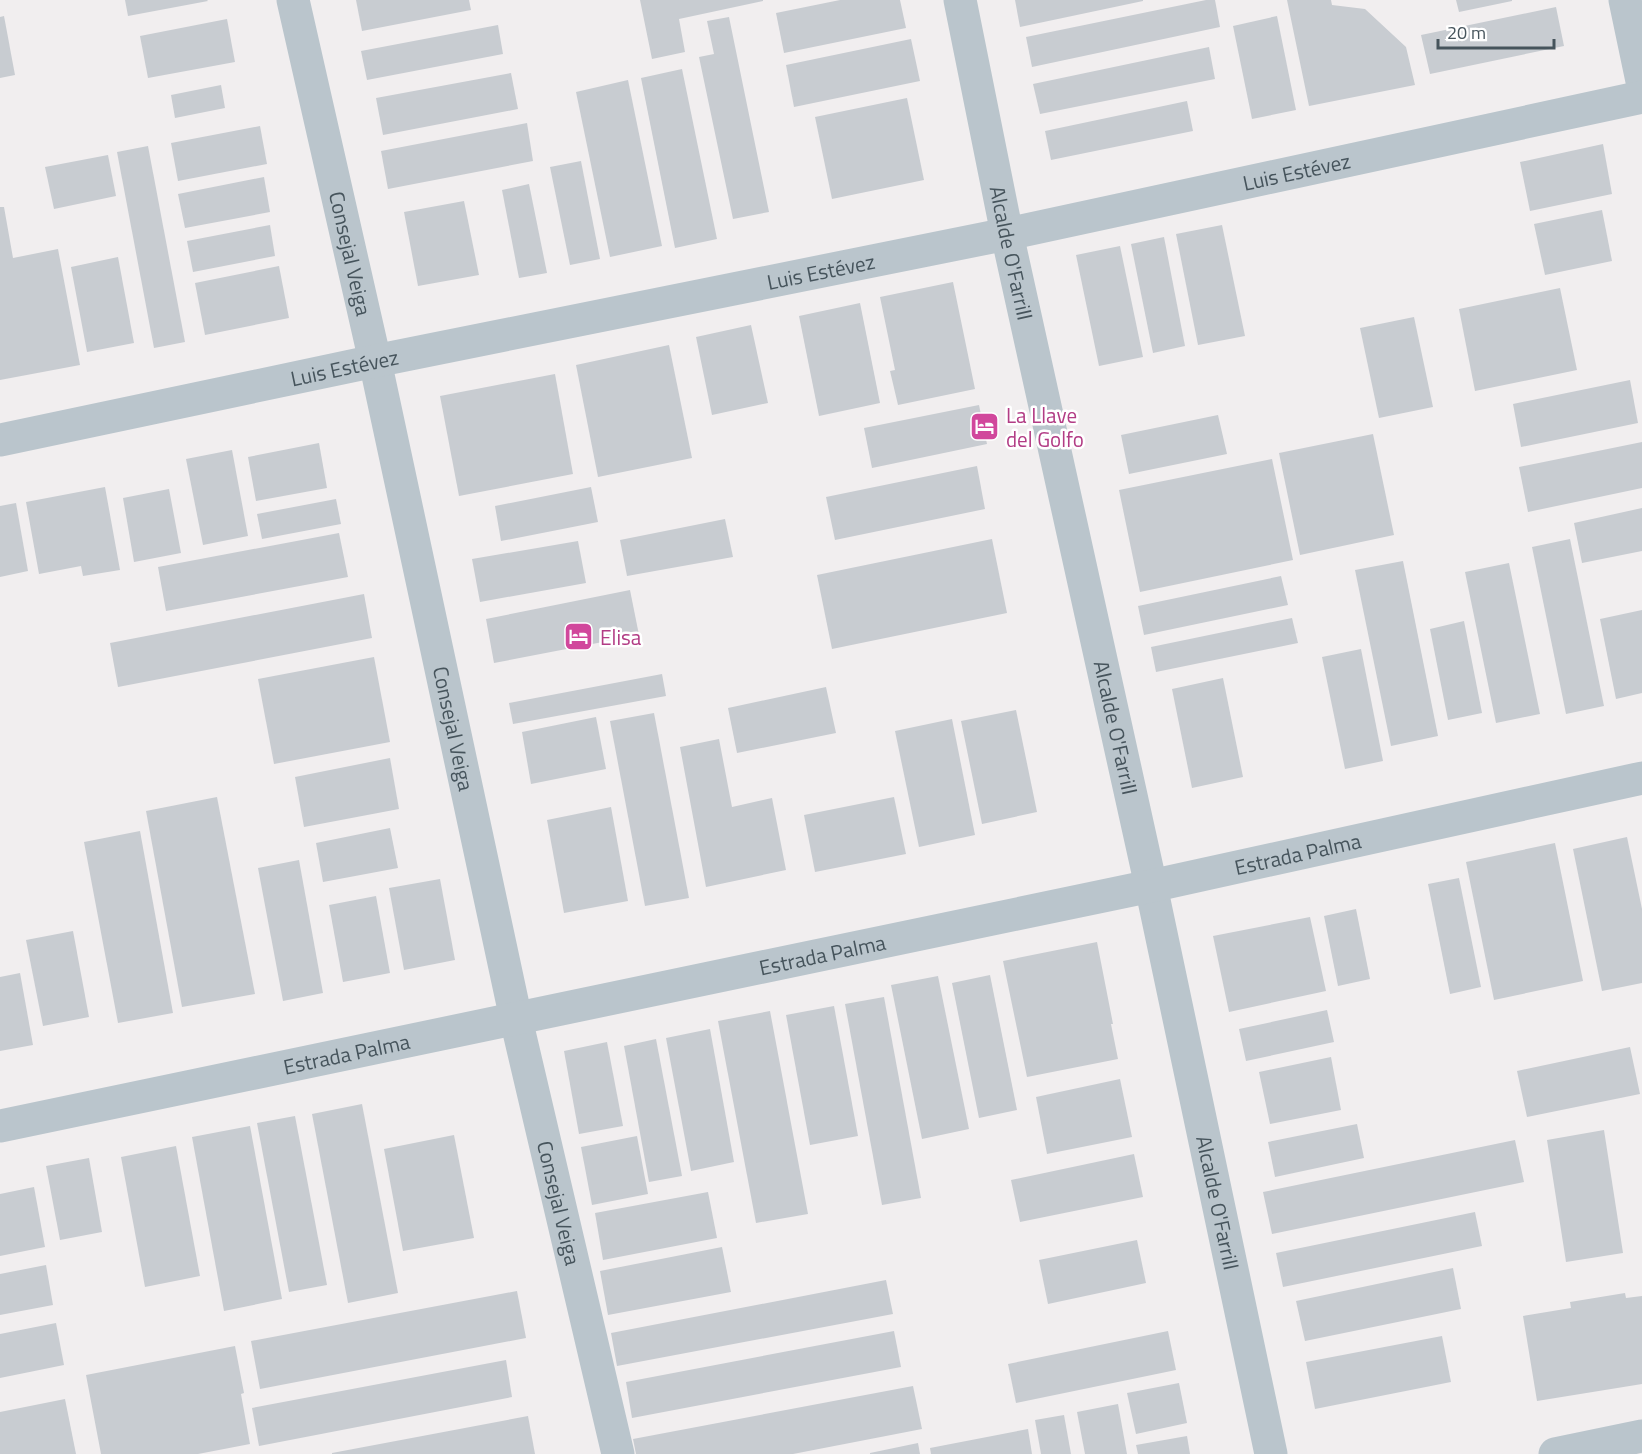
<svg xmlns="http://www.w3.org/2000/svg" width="1642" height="1454" viewBox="0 0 1642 1454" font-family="'Titillium Web',sans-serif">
	<rect width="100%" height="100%" fill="#f1eeef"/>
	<g fill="#c8ccd1">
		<path d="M125,0H207L208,1L128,16Z"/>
		<path d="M356,0H469L471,10L362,31Z"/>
		<path d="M640,0H763V1L679,19L685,52L652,59Z"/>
		<path d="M840,0H900L906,28L784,53L776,13Z"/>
		<path d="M1015,0H1143V1L1020,27Z"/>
		<path d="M1206,0H1215L1220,27L1032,67L1026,37Z"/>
		<path d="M1287,0H1331L1332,5L1365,9L1406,47L1415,85L1309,106Z"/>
		<path d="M1456,0H1512V1L1459,12Z"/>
		<path d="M1556,7L1564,46L1430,74L1421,35Z"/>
		<path d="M4,16L15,75L0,78V17Z"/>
		<path d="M1277,16L1296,110L1252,119L1233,26Z"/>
		<path d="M729,17L769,212L733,219L699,57L714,54L707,21Z"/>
		<path d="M227,19L235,62L148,78L140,36Z"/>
		<path d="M498,25L503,54L367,80L361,51Z"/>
		<path d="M911,39L920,81L794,107L786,65Z"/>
		<path d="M1209,47L1215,79L1040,114L1033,84Z"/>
		<path d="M682,69L717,239L675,248L641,78Z"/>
		<path d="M511,73L518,109L383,135L376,98Z"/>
		<path d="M628,80L662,246L610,257L576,92Z"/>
		<path d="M221,85L225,108L175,118L171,95Z"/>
		<path d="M907,98L924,180L832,199L815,117Z"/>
		<path d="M1187,101L1193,131L1051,160L1045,131Z"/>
		<path d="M527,123L533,161L388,189L381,151Z"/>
		<path d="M260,126L267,164L178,181L171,143Z"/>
		<path d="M1603,144L1612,194L1530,211L1520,162Z"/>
		<path d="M148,146L185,342L154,348L117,152Z"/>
		<path d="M108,155L116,196L54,209L45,167Z"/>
		<path d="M581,161L600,259L570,265L550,167Z"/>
		<path d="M264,177L270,212L185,228L178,194Z"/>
		<path d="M529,184L547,273L519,278L502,190Z"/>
		<path d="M464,201L479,275L418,286L404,212Z"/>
		<path d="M0,207H4L13,258L58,249L80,365L0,380Z"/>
		<path d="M1602,210L1612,261L1545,275L1534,224Z"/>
		<path d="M270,225L275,256L193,272L187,241Z"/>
		<path d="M1222,225L1245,336L1198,345L1176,234Z"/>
		<path d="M1164,237L1185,346L1153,353L1131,244Z"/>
		<path d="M1120,246L1143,357L1099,366L1076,255Z"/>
		<path d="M118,257L134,343L87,352L71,267Z"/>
		<path d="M279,266L289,318L205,335L195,283Z"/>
		<path d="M953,282L975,389L898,405L890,371L895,370L880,297Z"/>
		<path d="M1560,288L1577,370L1475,391L1459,309Z"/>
		<path d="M860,303L880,403L819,416L799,316Z"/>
		<path d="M1414,317L1433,407L1379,418L1360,328Z"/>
		<path d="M751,325L768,403L712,415L696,337Z"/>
		<path d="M669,345L692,458L598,477L576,365Z"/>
		<path d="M555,374L573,474L459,496L440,396Z"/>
		<path d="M1630,380L1638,423L1521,447L1513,404Z"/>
		<path d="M979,405L987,444L872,468L864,428Z"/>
		<path d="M1218,415L1227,454L1129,474L1121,435Z"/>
		<path d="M1373,434L1394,535L1300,555L1279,453Z"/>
		<path d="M1642,442V488L1528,512L1519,467Z"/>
		<path d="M319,443L327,488L256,501L248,457Z"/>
		<path d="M232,450L248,536L203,545L186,459Z"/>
		<path d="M1272,459L1293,560L1140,592L1119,490Z"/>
		<path d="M977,466L985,509L835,540L826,497Z"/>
		<path d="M105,487L120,570L83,576L81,566L39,574L26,502Z"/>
		<path d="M591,487L598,522L501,541L495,506Z"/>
		<path d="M169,489L181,553L134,562L123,498Z"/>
		<path d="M336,499L341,524L262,539L257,514Z"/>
		<path d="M16,503L28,571L0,577V506Z"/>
		<path d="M1642,508V551L1582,563L1574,523Z"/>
		<path d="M725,519L733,557L627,576L620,540Z"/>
		<path d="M339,533L348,577L166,611L158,567Z"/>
		<path d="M992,539L1007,613L832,649L817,575Z"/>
		<path d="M1570,539L1604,706L1566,714L1532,547Z"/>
		<path d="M578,541L586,583L480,602L472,559Z"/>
		<path d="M1403,561L1438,736L1391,746L1355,570Z"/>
		<path d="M1509,563L1540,714L1496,723L1465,572Z"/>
		<path d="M1281,576L1288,605L1144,635L1138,606Z"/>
		<path d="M630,590L639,635L494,663L486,619Z"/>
		<path d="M364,594L372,638L118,687L110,643Z"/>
		<path d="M1642,610V693L1616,699L1600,619Z"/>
		<path d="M1292,618L1298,643L1156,672L1151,647Z"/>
		<path d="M1464,621L1482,713L1448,720L1430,629Z"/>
		<path d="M1361,649L1383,761L1345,769L1322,657Z"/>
		<path d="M374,657L390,742L274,764L258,679Z"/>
		<path d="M662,674L666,696L513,724L509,703Z"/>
		<path d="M1223,678L1243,777L1192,788L1172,689Z"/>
		<path d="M826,687L836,733L737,753L728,708Z"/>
		<path d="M1016,710L1037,812L982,824L961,721Z"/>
		<path d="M654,713L689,898L645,906L610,721Z"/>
		<path d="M596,717L606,769L531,784L522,732Z"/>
		<path d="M952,719L975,835L919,847L895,731Z"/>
		<path d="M719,739L732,807L772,798L786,870L706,887L680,747Z"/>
		<path d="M390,758L399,809L304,827L295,777Z"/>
		<path d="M217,797L255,994L182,1007L146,811Z"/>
		<path d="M894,797L906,854L815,872L804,815Z"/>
		<path d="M611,807L628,901L564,913L547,820Z"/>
		<path d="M390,828L398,868L323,882L316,843Z"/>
		<path d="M140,831L173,1013L118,1023L84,842Z"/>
		<path d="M1627,837L1642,909V983L1602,991L1573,849Z"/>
		<path d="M1555,843L1583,981L1494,1000L1466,862Z"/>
		<path d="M299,860L323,993L283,1001L258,868Z"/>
		<path d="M1459,878L1481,987L1450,994L1428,884Z"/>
		<path d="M440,879L455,960L404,970L389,888Z"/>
		<path d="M376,896L390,973L343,982L329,905Z"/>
		<path d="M1356,909L1370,979L1338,986L1324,916Z"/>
		<path d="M1310,917L1326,991L1229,1012L1213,936Z"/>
		<path d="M73,931L89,1017L43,1026L26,940Z"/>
		<path d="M1097,942L1113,1024H1111L1118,1059L1027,1077L1003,961Z"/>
		<path d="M20,973L33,1045L0,1051V977Z"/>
		<path d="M990,975L1017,1110L979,1118L952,983Z"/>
		<path d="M938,976L969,1129L922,1139L891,985Z"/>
		<path d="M884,997L921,1198L882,1205L845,1004Z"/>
		<path d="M834,1006L858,1136L810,1145L786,1015Z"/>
		<path d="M1327,1010L1334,1042L1246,1061L1239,1029Z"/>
		<path d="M770,1011L808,1214L756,1223L718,1021Z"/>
		<path d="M710,1029L734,1162L691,1171L666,1038Z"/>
		<path d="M656,1039L682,1176L649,1182L624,1046Z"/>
		<path d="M607,1042L623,1126L579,1134L564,1051Z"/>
		<path d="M1630,1047L1640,1094L1527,1117L1517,1071Z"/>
		<path d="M1331,1057L1341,1110L1270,1124L1259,1072Z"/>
		<path d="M1120,1079L1132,1137L1047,1154L1036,1097Z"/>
		<path d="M362,1104L398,1293L348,1303L312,1114Z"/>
		<path d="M295,1116L327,1285L289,1292L257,1123Z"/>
		<path d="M1357,1124L1364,1158L1275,1177L1268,1142Z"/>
		<path d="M250,1126L282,1299L224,1311L192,1137Z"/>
		<path d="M1604,1130L1623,1253L1566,1262L1547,1140Z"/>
		<path d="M454,1135L474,1238L403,1251L384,1149Z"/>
		<path d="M637,1136L648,1194L592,1205L581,1147Z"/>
		<path d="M1515,1140L1524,1182L1272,1234L1263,1192Z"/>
		<path d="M176,1146L200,1276L145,1287L121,1157Z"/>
		<path d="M1134,1154L1143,1197L1020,1222L1011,1180Z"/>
		<path d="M89,1158L102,1232L60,1240L46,1166Z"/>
		<path d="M34,1187L45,1247L0,1256V1194Z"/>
		<path d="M708,1192L717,1238L603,1260L595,1213Z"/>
		<path d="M1475,1212L1482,1246L1283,1287L1276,1253Z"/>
		<path d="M1137,1240L1146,1283L1048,1304L1039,1260Z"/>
		<path d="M722,1247L731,1292L608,1315L600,1271Z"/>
		<path d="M46,1265L53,1305L0,1315V1274Z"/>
		<path d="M1453,1268L1461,1309L1305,1341L1296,1301Z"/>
		<path d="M886,1280L893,1314L617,1366L611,1333Z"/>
		<path d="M517,1291L526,1338L260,1389L251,1341Z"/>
		<path d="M1625,1293L1626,1298L1642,1296V1384L1537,1401L1523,1316L1571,1308L1570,1302Z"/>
		<path d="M56,1323L64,1365L0,1378V1334Z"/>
		<path d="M894,1331L901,1367L632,1418L626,1382Z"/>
		<path d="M1168,1331L1176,1370L1016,1403L1008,1364Z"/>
		<path d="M1442,1336L1451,1382L1315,1409L1306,1362Z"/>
		<path d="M235,1346L244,1393L241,1394L250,1444L198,1454H101L86,1375Z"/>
		<path d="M506,1360L512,1397L259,1446L252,1408Z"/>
		<path d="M1179,1383L1187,1423L1136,1434L1127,1393Z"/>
		<path d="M913,1386L922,1429L793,1454H636L633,1439Z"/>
		<path d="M65,1399L76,1454H0V1412Z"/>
		<path d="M1118,1404L1127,1454H1085L1077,1412Z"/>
		<path d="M1064,1415L1071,1454H1041L1035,1420Z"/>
		<path d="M528,1416L535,1454H332V1453Z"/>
		<path d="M1028,1429L1032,1454H931L930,1448Z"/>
		<path d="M1187,1436L1190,1454H1138L1136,1445Z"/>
		<path d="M918,1443L920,1454H870V1453Z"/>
	</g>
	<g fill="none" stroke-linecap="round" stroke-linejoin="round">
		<g stroke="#bac5cc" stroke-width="33">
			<path id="s1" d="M293,0L375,361L516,1019L618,1454"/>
			<path id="s2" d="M960,0L1007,234L1151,886L1271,1454"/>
			<path d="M1625,0L1642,81"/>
			<path id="s3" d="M0,440L375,361L1007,234L1642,97"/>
			<path id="s4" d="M0,1126L1151,886L1642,778"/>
			<path d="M1555,1454L1642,1436"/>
		</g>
	</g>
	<defs>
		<symbol id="hotel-square" viewBox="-11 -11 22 22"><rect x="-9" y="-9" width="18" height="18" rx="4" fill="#d1479c" stroke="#fff"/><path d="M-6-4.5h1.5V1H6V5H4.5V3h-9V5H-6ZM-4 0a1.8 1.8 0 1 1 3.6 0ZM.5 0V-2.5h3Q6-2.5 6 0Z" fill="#fff"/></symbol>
	</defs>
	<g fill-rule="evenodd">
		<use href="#hotel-square" x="968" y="410" width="33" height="33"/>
		<use href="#hotel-square" x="562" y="620" width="33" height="33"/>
	</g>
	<g text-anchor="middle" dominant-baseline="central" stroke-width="5" stroke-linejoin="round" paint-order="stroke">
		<g font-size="21" fill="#46545c" stroke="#fff">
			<text stroke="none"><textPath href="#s3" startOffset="1324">Luis Estévez</textPath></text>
			<text stroke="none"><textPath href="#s2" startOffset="258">Alcalde O'Farrill</textPath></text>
			<text stroke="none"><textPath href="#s1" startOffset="260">Consejal Veiga</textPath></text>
			<text stroke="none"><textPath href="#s3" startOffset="838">Luis Estévez</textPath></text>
			<text stroke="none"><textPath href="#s3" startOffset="352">Luis Estévez</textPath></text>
			<text stroke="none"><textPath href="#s1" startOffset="746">Consejal Veiga</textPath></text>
			<text stroke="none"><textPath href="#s2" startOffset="744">Alcalde O'Farrill</textPath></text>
			<text stroke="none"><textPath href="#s4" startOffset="1326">Estrada Palma</textPath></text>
			<text stroke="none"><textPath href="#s4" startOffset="840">Estrada Palma</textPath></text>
			<text stroke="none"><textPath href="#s4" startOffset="354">Estrada Palma</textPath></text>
			<text stroke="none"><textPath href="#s1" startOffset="1232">Consejal Veiga</textPath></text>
			<text stroke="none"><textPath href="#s2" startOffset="1230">Alcalde O'Farrill</textPath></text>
		</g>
		<g font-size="21" fill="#b23c85" stroke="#fff" text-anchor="start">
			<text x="1006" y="415">La Llave<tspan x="1006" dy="24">del Golfo</tspan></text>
			<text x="600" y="637">Elisa</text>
		</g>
	</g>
	<path d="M1438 39v9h116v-9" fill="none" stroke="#46545c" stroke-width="3"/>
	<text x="1447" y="39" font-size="18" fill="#46545c" stroke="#ffffff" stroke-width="4.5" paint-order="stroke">20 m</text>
</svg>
